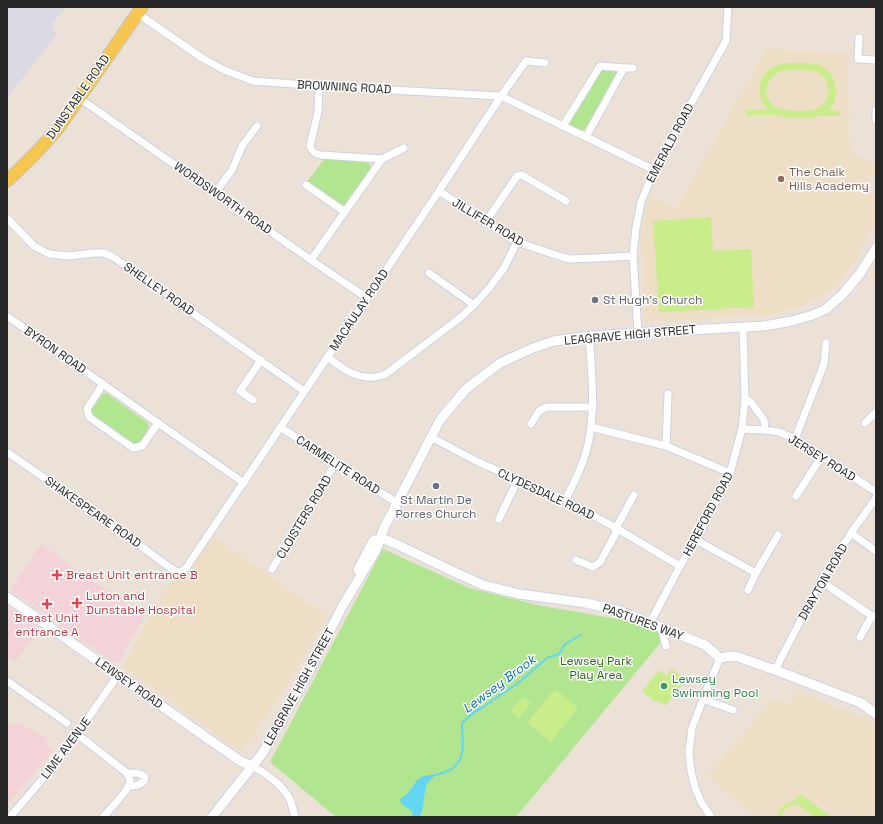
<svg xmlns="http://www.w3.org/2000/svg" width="883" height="824" viewBox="0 0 883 824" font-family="'Space Grotesk',sans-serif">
	<rect width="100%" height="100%" fill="#ebe1d7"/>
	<path fill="#dbd9e2" d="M7,7H66L52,24L55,32L57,34L7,98Z"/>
	<g fill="#eedec5">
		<path d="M766,49L847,53L850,150L876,167V170L863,188L876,198V223L853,264L834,288L823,296L806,304L770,315L645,322L641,237L649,195L676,209Z"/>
		<path d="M213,536L326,616L291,679L242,753L123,666L173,576L178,578L183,576L187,573Z"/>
		<path d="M796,691L867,719L876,726V811L871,817H754L707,776L773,699L790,705Z"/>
	</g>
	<g fill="#f3d3d7">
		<path d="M41,544L144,616L119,662L115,663L10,590Z"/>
		<path d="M7,606L40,629L15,662L7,656Z"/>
		<path d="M18,722L49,740L45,745L53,750L7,805V728L12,723L15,726Z"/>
	</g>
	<g fill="#b2e590">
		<path d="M601,69H615L617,72L585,129L580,131L571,126L569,121Z"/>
		<path d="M325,158L365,161L371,165L370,171L348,203L340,206L307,182Z"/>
		<path d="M106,393L148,423L149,430L140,442L133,445L92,416L90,409L99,395Z"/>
		<path d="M383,549L469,588L537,605L623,620L667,635L569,753L568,756H567L516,817H336L270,762Z"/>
	</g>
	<g fill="#c9ed8b" fill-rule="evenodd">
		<path d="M784,63C794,63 806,62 816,64C832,68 841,87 834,103C832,105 830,108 828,110L840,111V116H819L809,118L784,117L776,115H746V110H768C752,92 759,67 784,63ZM781,71C789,70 811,69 818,73C834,81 831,107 813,110C805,111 783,112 776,107C760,98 765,77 781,71Z"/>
		<path d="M711,217L713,251L751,249L754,307L659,312L653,221Z"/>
		<path d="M672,669L686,680L665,706L656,700L655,702L642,691L659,670L666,676Z"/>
		<path d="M555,689L578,708L551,742L527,723Z"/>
		<path d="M523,697L531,703L519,718L510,711Z"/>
		<path d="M800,794L832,817H815L797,804C789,805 783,809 781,817H777L780,810L784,805L795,800Z"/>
	</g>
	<path fill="#63d6f4" d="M436,774L426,785L422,812L419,817H411L413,813C409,806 400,807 400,799L407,794L418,779L424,776Z"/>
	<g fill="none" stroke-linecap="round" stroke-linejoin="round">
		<path stroke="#63d6f4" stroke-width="2" d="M436,775C441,773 449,772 453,768C467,757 462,738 462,723L474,712L482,708L512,687L517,684L547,658L559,654L565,644L581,635"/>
		<defs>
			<g id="minor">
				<path d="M137,13L202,58L224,70L253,81L319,86L501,96L563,126L600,66L624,68L586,137L654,170"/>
				<path d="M859,38L858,59L876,60"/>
				<path d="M624,68H633"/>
				<path d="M319,86L318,112L310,146C312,152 315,154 321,155L382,159"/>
				<path d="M79,98L311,260L367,298"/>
				<path d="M876,110V120"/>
				<path d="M563,126L586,137"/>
				<path d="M306,185L345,212"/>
				<path d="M439,191L517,242L562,257L570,259L596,258L633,256"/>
				<path d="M215,193L232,170L242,146L257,126"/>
				<path d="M7,218L34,246L49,254L69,256L94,253H104L113,257L304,391"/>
				<path d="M485,223L517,176L522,175L566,201"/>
				<path d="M311,260L382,159L404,148"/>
				<path d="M429,273L474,305"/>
				<path d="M7,316L158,423L244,483"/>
				<path d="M638,333L633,256L636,227L641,202L654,170L726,41L728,7"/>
				<path d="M327,357C341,367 355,379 374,377C378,377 382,375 386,374L461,317L474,305L490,287L504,268L517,242"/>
				<path d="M103,384L87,409L89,417L133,448L142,446L158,423"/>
				<path d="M745,399L751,402L764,420L765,430L779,432L795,439L808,447L876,492"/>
				<path d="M253,400L240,391L261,360"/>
				<path d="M865,423L876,412"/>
				<path d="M531,424L539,411L547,407H593"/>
				<path d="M280,427L397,503"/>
				<path d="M591,427L666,446L730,473"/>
				<path d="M742,429L765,430"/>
				<path d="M431,437L478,462L565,500L616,528L680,566"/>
				<path d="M795,439L824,364L826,343"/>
				<path d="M666,446L668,394"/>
				<path d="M7,452L134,541L169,567L176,571L179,572L183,571L186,568L439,191L501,96L526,61L545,63"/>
				<path d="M796,496L822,456"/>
				<path d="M565,500C574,484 582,467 587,449C596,412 592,374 589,336"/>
				<path d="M499,519L518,479"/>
				<path d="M851,533L876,551"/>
				<path d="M696,540L756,573L748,590"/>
				<path d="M576,560L593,567L600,562L615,535L616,528L634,495"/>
				<path d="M272,569L335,464"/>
				<path d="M756,573L778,535"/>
				<path d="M821,581L872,616L876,617"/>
				<path d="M650,623L680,566L696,540L730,473L742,429L745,399L743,327"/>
				<path d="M661,627L666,646"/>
				<path d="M860,637L872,616"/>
				<path d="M775,670L821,581L851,533L876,498"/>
				<path d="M7,681L67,723"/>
				<path d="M703,699L733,710"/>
				<path d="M77,734L127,773C129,776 130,779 130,783C128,791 109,810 103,817"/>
				<path d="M252,766C264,772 281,784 288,796C292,802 293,810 295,817"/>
				<path d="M127,773C134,773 140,772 145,777L144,781C139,786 135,786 128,786"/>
				<path d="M10,817L51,769L77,734L118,675"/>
				<path d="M711,817L701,802L695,787L691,771L689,752L692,728L703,699L720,658"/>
			</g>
			<g id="tertiary">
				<path d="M381,538L396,544L450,570L483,585L519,594L586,603L620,611L705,645L720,658L731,656L738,657L775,670L861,703L876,714"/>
				<path d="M358,570L373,541L381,538"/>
				<path d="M7,597L207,738L242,762L252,766"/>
				<path d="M212,817L262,754L304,681L342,607L376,550L384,528L440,420L466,389L500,363L533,348L554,341L589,336L668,331L764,326L792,321L813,315L826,309L842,295L859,275L876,248"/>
			</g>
			<path id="primary" d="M7,181C25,164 43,147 59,127L142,7"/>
		</defs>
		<use href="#minor" stroke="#cdd2e2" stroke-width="9"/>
		<use href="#tertiary" stroke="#cdd2e2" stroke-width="11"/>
		<use href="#primary" stroke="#c3c3c3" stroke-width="14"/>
		<use href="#minor" stroke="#fff" stroke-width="7"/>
		<use href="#tertiary" stroke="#fff" stroke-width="9"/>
		<use href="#primary" stroke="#f7c650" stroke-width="12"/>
	</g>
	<circle fill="#8d6e63" stroke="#fff" stroke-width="1.5" cx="781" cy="179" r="4"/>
	<g fill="#6b7280" stroke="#fff" stroke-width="1.5">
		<circle cx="595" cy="300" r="4"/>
		<circle cx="436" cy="486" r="4"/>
	</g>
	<g fill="#e0444e" stroke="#fff" stroke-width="1.5">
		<path d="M55 569h4v4h4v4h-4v4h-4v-4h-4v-4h4z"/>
		<path d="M75 597h4v4h4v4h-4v4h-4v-4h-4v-4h4z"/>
		<path d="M45 598h4v4h4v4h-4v4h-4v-4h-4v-4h4z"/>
	</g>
	<circle fill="#2e9e5b" stroke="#fff" stroke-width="1.5" cx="664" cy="686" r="4"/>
	<g text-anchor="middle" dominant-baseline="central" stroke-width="3" stroke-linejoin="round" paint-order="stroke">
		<g font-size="12" fill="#272727" stroke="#fff">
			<text transform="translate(344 87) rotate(3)">BROWNING ROAD</text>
			<text transform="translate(78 97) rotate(-55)">DUNSTABLE ROAD</text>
			<text transform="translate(670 143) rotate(-62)">EMERALD ROAD</text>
			<text transform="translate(223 198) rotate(35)">WORDSWORTH ROAD</text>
			<text transform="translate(488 222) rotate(31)">JILLIFER ROAD</text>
			<text transform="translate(159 289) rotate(35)">SHELLEY ROAD</text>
			<text transform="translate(359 310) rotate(-56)">MACAULAY ROAD</text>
			<text transform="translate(630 335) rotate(-5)">LEAGRAVE HIGH STREET</text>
			<text transform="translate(55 350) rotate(35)">BYRON ROAD</text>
			<text transform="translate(822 458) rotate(32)">JERSEY ROAD</text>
			<text transform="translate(338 465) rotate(33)">CARMELITE ROAD</text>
			<text transform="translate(546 494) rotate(25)">CLYDESDALE ROAD</text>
			<text transform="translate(93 512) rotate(35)">SHAKESPEARE ROAD</text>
			<text transform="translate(708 514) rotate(-62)">HEREFORD ROAD</text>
			<text transform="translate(304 517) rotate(-59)">CLOISTERS ROAD</text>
			<text transform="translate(823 582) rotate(-60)">DRAYTON ROAD</text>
			<text transform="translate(643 622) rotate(20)">PASTURES WAY</text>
			<text transform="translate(129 683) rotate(35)">LEWSEY ROAD</text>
			<text transform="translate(299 687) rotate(-61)">LEAGRAVE HIGH STREET</text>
			<text transform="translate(66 748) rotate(-53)">LIME AVENUE</text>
		</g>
		<g font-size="12" fill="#785e54" stroke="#fff" text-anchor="start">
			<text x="789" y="172">The Chalk<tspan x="789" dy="14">Hills Academy</tspan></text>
		</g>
		<g font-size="12" fill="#5b616d" stroke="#fff" text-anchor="start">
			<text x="603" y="300">St Hugh's Church</text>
			<text x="436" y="500" text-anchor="middle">St Martin De<tspan x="436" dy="14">Porres Church</tspan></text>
		</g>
		<g font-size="12" fill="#be3a42" stroke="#fff" text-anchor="start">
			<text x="66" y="575">Breast Unit entrance B</text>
			<text x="86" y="596">Luton and<tspan x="86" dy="14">Dunstable Hospital</tspan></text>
			<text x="47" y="618" text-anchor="middle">Breast Unit<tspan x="47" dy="14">entrance A</tspan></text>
		</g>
		<g font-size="12" fill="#2b6615" stroke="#fff">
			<text x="596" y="661">Lewsey Park<tspan x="596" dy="14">Play Area</tspan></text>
		</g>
		<g font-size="12" fill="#27864d" stroke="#fff" text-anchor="start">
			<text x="672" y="679">Lewsey<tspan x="672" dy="14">Swimming Pool</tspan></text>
		</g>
		<g font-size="13" font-style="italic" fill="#07719c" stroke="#fff">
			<text transform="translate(499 684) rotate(-37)">Lewsey Brook</text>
		</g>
	</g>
	<rect width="883" height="824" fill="none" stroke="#272727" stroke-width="16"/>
</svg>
